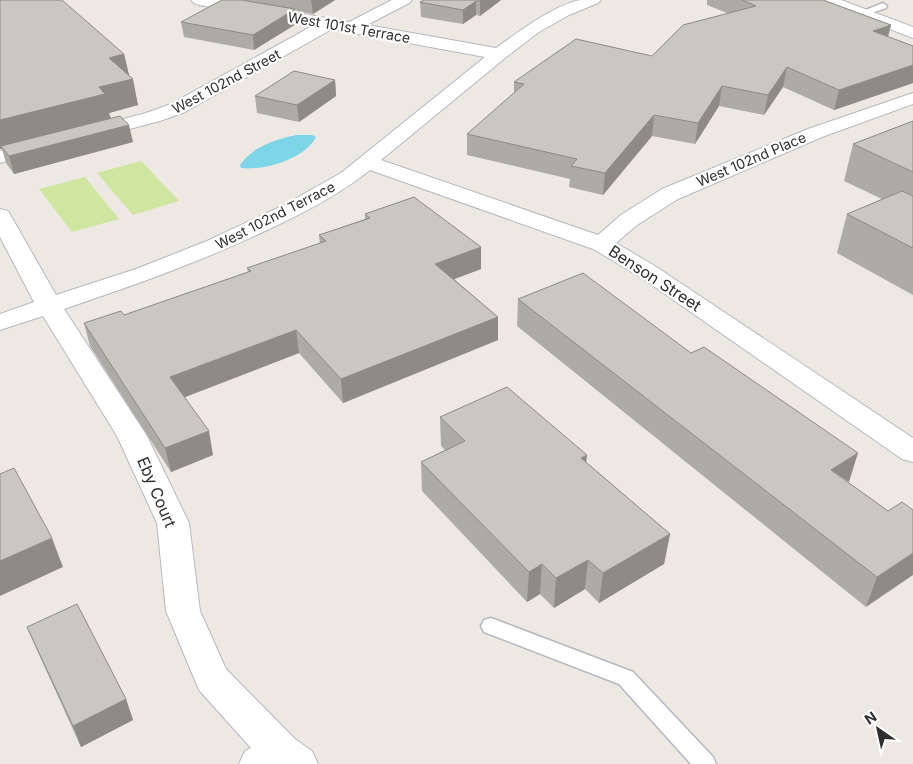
<svg xmlns="http://www.w3.org/2000/svg" width="913" height="764" viewBox="0 0 913 764" font-family="Inter,sans-serif">
	<rect width="100%" height="100%" fill="#eee8e2"/>
	<g fill="#cfe6a0">
		<path d="M141,161L179,201L133,215L97,173Z"/>
		<path d="M85,177L119,219L72,232L39,189Z"/>
	</g>
	<path fill="#7dd6e7" d="M296,135H312L316,137C305,159 263,171 241,168L240,165C253,146 275,140 296,135Z"/>
	<g fill="none" stroke-linecap="round" stroke-linejoin="round">
		<defs>
			<g id="lane">
				<path d="M883,3L887,6L886,8L862,16L858,13Z"/>
				<path d="M491,618L633,672L713,757L716,764H691L619,684L484,632L481,626L484,620Z"/>
			</g>
			<g id="street">
				<path d="M191,0H224L349,22L392,0H412L409,3L367,25L496,48C517,33 555,4 581,0C587,0 594,0 601,0L598,3L569,15L539,32L505,58L381,160L598,235L621,215L662,189L808,129L913,93V104L822,137L678,199L637,225L616,243L655,266L913,438V462L902,459L639,276L593,249L370,170C339,195 302,214 265,231C200,262 132,286 64,309L147,436L189,523L200,611L226,669L295,739L312,751L318,764H239L245,751L251,748L199,690L166,611L157,523L117,436L43,316L0,330V314L34,302L0,237V209L8,211L11,216L56,295L136,269L207,241L284,205L341,173L485,57L332,29L185,112L160,121L99,137L92,139L85,137L82,133L85,129L146,113L171,104L314,25L199,5L194,3Z"/>
				<path d="M41,140L48,142L51,146L48,150L0,163V151Z"/>
			</g>
			<path id="secondary" d="M819,0H841L913,27V38L822,3Z"/>
		</defs>
		<use href="#lane" stroke="#b5b8c0" stroke-width="3"/>
		<use href="#street" stroke="#b5b8c0" stroke-width="2"/>
		<use href="#secondary" stroke="#b5b8c0" stroke-width="2"/>
		<use href="#lane" fill="#fff" fill-rule="evenodd"/>
		<use href="#street" fill="#fff" fill-rule="evenodd"/>
		<use href="#secondary" fill="#fff" fill-rule="evenodd"/>
	</g>
	<g fill="#aeaaa5">
		<path d="M0,0L124,54L129,76L138,105L109,113L111,118L133,142L14,174L6,163L2,149H0Z"/>
		<path d="M246,0H335L313,14L295,11L296,24L254,50L184,37L181,22L246,1Z"/>
		<path d="M424,0H501L480,16L476,15L463,24L421,17L420,2Z"/>
		<path d="M707,0H823L891,25L888,37L913,46V83L834,110L783,87L764,115L719,106L695,144L652,136L603,195L569,187L570,179L467,155V134L514,93V82L652,56L727,13L707,5Z"/>
		<path d="M335,80L336,96L299,122L257,113L255,96Z"/>
		<path d="M913,121V295L837,253L847,214L882,199L844,181L853,144Z"/>
		<path d="M365,214L481,269L454,279L498,317V340L343,403L299,353L184,397L213,455L171,472L90,346L84,323L124,315L248,272L247,268L320,243L319,235L365,219Z"/>
		<path d="M518,299L848,482L888,511L913,510L866,607L517,326Z"/>
		<path d="M440,417L586,462L670,534L664,564L599,603L585,589L554,608L540,594L527,602L422,491L421,462L445,450L441,446Z"/>
		<path d="M27,627L126,699L133,720L81,747L36,648Z"/>
	</g>
	<g fill="#8d8b86">
		<path d="M311,0H335L313,14Z"/>
		<path d="M482,0H501L480,16V1Z"/>
		<path d="M476,1V15L463,24V10Z"/>
		<path d="M295,9L296,24L254,50L253,35Z"/>
		<path d="M891,25L886,44L873,31Z"/>
		<path d="M124,54L130,79L109,58Z"/>
		<path d="M913,65V83L834,110L839,90Z"/>
		<path d="M787,67L783,87L764,115L768,95Z"/>
		<path d="M133,79L138,105L109,113L111,120L1,146L2,149H0V120L99,87Z"/>
		<path d="M335,80L336,96L299,122L297,105Z"/>
		<path d="M722,86L719,106L695,144L698,123Z"/>
		<path d="M654,115L652,136L603,195L605,173Z"/>
		<path d="M129,125L133,142L14,174L9,156Z"/>
		<path d="M481,247V269L436,286L435,264Z"/>
		<path d="M498,317V340L343,403L341,379Z"/>
		<path d="M296,330L299,353L175,401L170,377Z"/>
		<path d="M209,431L213,455L171,472L165,448Z"/>
		<path d="M858,453L849,482L831,470Z"/>
		<path d="M587,455L584,484L581,458Z"/>
		<path d="M670,534L664,564L599,603L603,573Z"/>
		<path d="M52,538L63,567L0,596V561Z"/>
		<path d="M913,553V575L866,607L877,577Z"/>
		<path d="M588,560L585,589L554,608L556,578Z"/>
		<path d="M542,564L540,594L527,602L529,572Z"/>
		<path d="M126,699L133,720L81,747L73,726Z"/>
	</g>
	<g fill="#cac6c0" stroke="#8d8b86">
		<path d="M0,0H62L124,54L109,58L133,79L99,87L105,94L0,120Z"/>
		<path d="M222,0H241L295,9L253,35L181,22Z"/>
		<path d="M424,0H482L480,1H476L463,10L420,2Z"/>
		<path d="M742,0H823L891,25L873,31L913,46V65L839,90L787,67L768,95L722,86L698,123L654,115L605,173L571,166L577,159L467,134L524,84L514,82L576,39L652,56L683,25L756,6Z"/>
		<path d="M294,71L335,80L297,105L255,96Z"/>
		<path d="M120,116L129,125L9,156L1,146Z"/>
		<path d="M913,121V172L853,144Z"/>
		<path d="M902,191L913,196V248L847,214Z"/>
		<path d="M414,197L481,247L435,264L498,317L341,379L296,330L170,377L209,431L165,448L84,323L121,311L124,315L251,271L247,268L326,241L319,235L370,218L365,214Z"/>
		<path d="M583,273L691,353L704,347L858,453L831,470L888,511L902,502L913,510V553L877,577L518,299Z"/>
		<path d="M507,387L587,455L581,458L670,534L603,573L588,560L556,578L542,564L529,572L421,462L465,441L440,417Z"/>
		<path d="M14,468L52,538L0,561V474Z"/>
		<path d="M77,604L126,699L73,726L27,627Z"/>
	</g>
	<g text-anchor="middle" dominant-baseline="central" stroke-width="4.5" stroke-linejoin="round" paint-order="stroke">
		<g font-size="14" fill="#2e2e2e" stroke="#fff">
			<text transform="translate(349 27) rotate(10)">West 101st Terrace</text>
			<text transform="translate(226 81) rotate(-28)">West 102nd Street</text>
			<text transform="translate(751 159) rotate(-23)">West 102nd Place</text>
			<text transform="translate(275 215) rotate(-27)">West 102nd Terrace</text>
		</g>
		<g font-size="16" fill="#2e2e2e" stroke="#fff">
			<text transform="translate(655 278) rotate(33)">Benson Street</text>
			<text transform="translate(157 492) rotate(67)">Eby Court</text>
		</g>
	</g>
	<g transform="translate(878 729) rotate(326)" stroke="#ffffff" stroke-width="4" paint-order="stroke">
	<path d="M0-4L9 19L0 12L-9 19Z" fill="#2e2e2e"/>
	<text y="-8" font-size="14" font-weight="bold" text-anchor="middle" fill="#2e2e2e">N</text>
	</g>
</svg>
